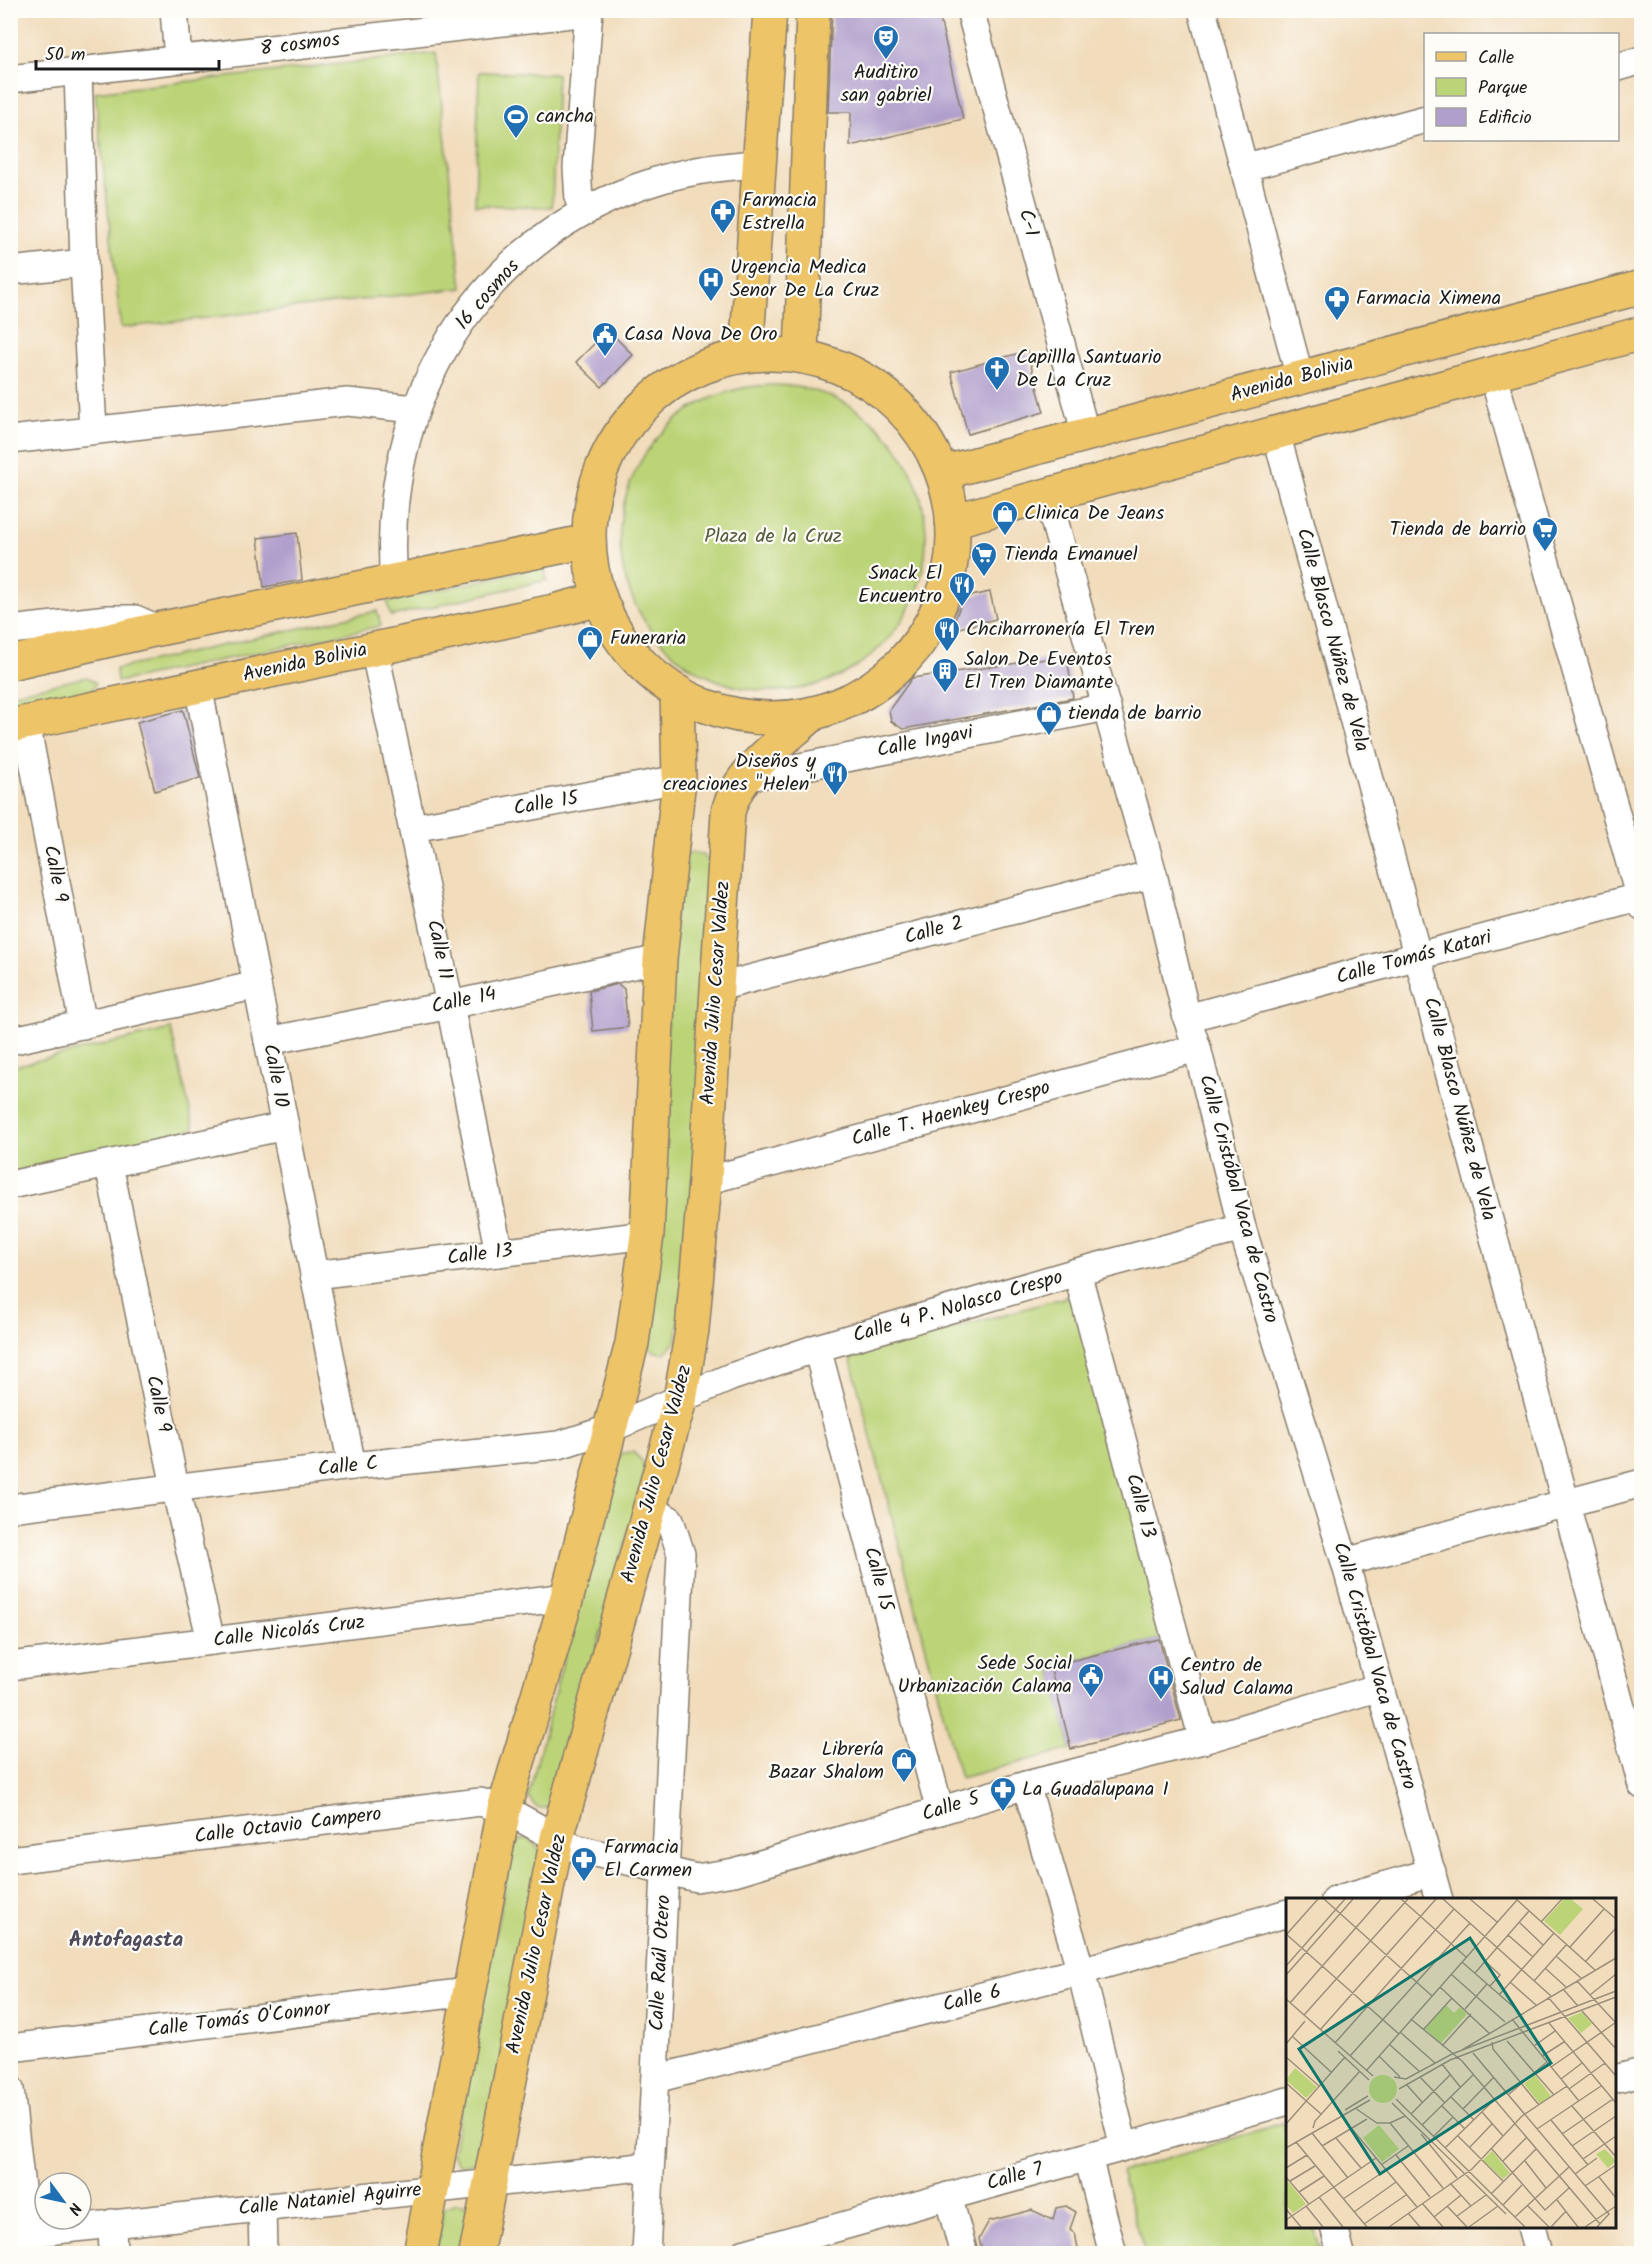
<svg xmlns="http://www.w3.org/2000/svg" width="1652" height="2264" viewBox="0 0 1652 2264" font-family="Kalam,sans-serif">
	<rect width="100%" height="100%" fill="#fdfcf7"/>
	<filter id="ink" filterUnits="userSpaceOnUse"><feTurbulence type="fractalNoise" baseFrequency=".0167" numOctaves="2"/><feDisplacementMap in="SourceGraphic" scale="12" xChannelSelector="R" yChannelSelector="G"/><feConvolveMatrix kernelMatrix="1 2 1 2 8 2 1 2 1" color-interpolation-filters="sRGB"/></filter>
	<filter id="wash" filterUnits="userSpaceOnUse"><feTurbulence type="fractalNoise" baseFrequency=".008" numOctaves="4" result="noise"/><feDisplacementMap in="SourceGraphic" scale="24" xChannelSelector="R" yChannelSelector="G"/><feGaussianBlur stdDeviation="1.35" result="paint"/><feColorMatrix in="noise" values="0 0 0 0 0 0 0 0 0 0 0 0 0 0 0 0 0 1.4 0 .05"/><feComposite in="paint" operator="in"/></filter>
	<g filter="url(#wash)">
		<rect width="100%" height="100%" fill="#f1dcbb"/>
		<g fill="#bcd478" stroke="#6c784a" stroke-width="1.5">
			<path d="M436,53L462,288L121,328L95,92Z"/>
			<path d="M479,72L557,74L552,207L475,205Z"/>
			<circle cx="773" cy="538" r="153"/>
			<path d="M544,566L547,580L391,616L387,602Z"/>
			<path d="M377,611L381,626L117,682L116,669Z"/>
			<path d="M87,677L96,683L91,692L11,710L10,694Z"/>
			<path d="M691,852L702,855L710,863L697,1168L676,1342L664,1353L652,1351L646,1342L675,907L682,859Z"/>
			<path d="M171,1029L194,1129L11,1173L10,1067Z"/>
			<path d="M1078,1294L1167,1637L1050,1666L1071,1749L960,1778L850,1357Z"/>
			<path d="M633,1452L642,1461L645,1472L554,1803L546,1808H537L528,1797L613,1467L622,1453Z"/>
			<path d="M529,1838L542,1853L481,2161L460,2165L452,2155L512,1848L520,1840Z"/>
			<path d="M1283,2123L1288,2138V2226L1314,2227L1320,2248L1301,2254L1145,2253L1121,2172Z"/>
			<path d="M455,2203L465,2205L472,2214L465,2253L435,2254L444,2208Z"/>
		</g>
		<g id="blocks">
			<g fill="#b09fcc">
				<path d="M832,10H938L963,119L850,146L851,112H828Z"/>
				<path d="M608,330L633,355L602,387L576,362Z"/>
				<path d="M1027,351L1044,412L968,434L951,372Z"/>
				<path d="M297,533L302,580L264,587L258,538Z"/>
				<path d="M990,592L996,619L951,630L963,598Z"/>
				<path d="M1067,656L1073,698L903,729L891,721L889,710L912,678Z"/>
				<path d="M183,710L200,778L155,791L137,722Z"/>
				<path d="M618,984L624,989L628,1027L593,1031L589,991Z"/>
				<path d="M1159,1639L1181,1720L1071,1749L1050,1666Z"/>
				<path d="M1066,2206L1076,2212L1070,2229L1075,2233L1079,2253H983L979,2239L989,2221L1032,2210L1053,2220L1056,2208Z"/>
			</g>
		</g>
	</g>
	<g filter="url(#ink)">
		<use href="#blocks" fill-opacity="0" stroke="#867c6c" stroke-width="1.5"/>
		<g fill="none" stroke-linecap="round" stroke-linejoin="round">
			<defs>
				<g id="street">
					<path d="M174,10L178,59"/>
					<path d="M970,10L1086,435"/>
					<path d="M1202,10L1300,378"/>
					<path d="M1618,67L1642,60"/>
					<path d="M78,71L84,263L93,430"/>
					<path d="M10,79L589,12"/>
					<path d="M1246,167L1426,119"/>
					<path d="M586,211L579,200L577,168L589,10"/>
					<path d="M10,271L84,263"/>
					<path d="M1493,374L1642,906"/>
					<path d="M1276,433L1642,1785"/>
					<path d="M10,440L347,402L415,409"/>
					<path d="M1047,495L1153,874L1187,1018L1197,1048L1242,1228L1345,1562L1439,1900"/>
					<path d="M394,582C379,402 478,238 653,182C688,170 724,166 760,164"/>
					<path d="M10,630L108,619H135L158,629"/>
					<path d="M374,648L450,1005L499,1253"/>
					<path d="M198,686L352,1466"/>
					<path d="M26,723L83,1025"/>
					<path d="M744,778L1107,707"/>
					<path d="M413,828L679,779"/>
					<path d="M715,988L1153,874"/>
					<path d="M1187,1018L1642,896"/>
					<path d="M10,1041L257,985"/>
					<path d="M268,1041L450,1005L660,959"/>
					<path d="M109,1165L175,1487L211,1641"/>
					<path d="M705,1181L1197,1048"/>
					<path d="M10,1185L285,1126"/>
					<path d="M1077,1272L1203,1740"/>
					<path d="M314,1275L647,1235"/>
					<path d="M817,1348L940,1811"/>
					<path d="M10,1508L352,1466L559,1445L609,1429L731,1377L817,1348L1077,1272L1242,1228"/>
					<path d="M1345,1562L1642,1483"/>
					<path d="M10,1666L567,1597"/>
					<path d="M1026,1785L1081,1971L1124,2147"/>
					<path d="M10,1860L480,1802L504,1809L575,1848L696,1878L734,1872L1026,1785L1203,1740L1380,1687"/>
					<path d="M1335,1900L1432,1872"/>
					<path d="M10,2048L468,1992"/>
					<path d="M655,2079L1081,1971L1288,1913"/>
					<path d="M1614,2079L1642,2072"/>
					<path d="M10,2089L26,2233"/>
					<path d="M1088,2157L1113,2254"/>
					<path d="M948,2196L964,2254"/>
					<path d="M262,2207L263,2254"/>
					<path d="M112,2223L113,2254"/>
					<path d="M1334,2226L1341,2254"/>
					<path d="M1531,2226L1538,2254"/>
					<path d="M10,2235L650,2166"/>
					<path d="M646,2254L681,1554L670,1520L649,1508"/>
					<path d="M743,2254L1288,2101"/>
				</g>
				<g id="primary">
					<circle cx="771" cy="536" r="182"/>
					<path d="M746,355L770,10"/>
					<path d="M801,356L813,10"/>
					<path d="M942,473L1642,287"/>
					<path d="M952,521L1642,333"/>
					<path d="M10,663L158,629L589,541"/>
					<path d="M10,726L554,611L600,599"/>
					<path d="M420,2254L504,1809L567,1597L632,1343L647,1235L660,959L679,779L677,692"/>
					<path d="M476,2254L557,1838L680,1400L692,1330L705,1181L728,812C738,770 784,741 814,713"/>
				</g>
			</defs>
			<use href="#street" stroke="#867c6c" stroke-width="30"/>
			<use href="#primary" stroke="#867c6c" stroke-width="36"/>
			<use href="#street" stroke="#fff" stroke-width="27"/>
			<use href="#primary" stroke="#eec469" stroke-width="33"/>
		</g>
	</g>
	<defs>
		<symbol id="theatre-pin" viewBox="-11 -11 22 30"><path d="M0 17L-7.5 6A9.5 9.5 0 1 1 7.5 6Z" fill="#1f6fb2" stroke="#fdfcf7"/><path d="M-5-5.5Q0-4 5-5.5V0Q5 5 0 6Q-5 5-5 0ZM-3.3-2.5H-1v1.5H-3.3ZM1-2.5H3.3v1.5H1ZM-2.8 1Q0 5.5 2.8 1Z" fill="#fff"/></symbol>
		<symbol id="stadium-pin" viewBox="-11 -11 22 30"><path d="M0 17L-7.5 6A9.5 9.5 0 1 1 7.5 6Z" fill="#1f6fb2" stroke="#fdfcf7"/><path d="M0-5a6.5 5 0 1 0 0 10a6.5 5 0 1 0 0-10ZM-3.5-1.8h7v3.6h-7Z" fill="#fff"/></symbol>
		<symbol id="pharmacy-pin" viewBox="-11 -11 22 30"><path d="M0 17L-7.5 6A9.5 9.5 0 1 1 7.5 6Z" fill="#1f6fb2" stroke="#fdfcf7"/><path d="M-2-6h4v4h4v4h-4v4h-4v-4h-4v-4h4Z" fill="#fff"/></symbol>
		<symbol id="hospital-pin" viewBox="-11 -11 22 30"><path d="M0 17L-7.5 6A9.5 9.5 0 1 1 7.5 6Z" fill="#1f6fb2" stroke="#fdfcf7"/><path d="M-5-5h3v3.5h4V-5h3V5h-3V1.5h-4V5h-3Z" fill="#fff"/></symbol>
		<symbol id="civic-pin" viewBox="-11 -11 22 30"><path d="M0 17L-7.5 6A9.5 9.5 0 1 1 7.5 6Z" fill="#1f6fb2" stroke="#fdfcf7"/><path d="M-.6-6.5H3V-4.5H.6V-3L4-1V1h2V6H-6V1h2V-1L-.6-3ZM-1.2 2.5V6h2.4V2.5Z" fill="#fff"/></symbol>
		<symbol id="church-pin" viewBox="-11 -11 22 30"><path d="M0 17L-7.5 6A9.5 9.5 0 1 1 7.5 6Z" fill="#1f6fb2" stroke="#fdfcf7"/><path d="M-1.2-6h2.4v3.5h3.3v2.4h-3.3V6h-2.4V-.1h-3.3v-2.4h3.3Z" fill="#fff"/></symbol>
		<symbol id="shop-pin" viewBox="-11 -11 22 30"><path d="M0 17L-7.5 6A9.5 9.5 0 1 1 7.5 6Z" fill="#1f6fb2" stroke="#fdfcf7"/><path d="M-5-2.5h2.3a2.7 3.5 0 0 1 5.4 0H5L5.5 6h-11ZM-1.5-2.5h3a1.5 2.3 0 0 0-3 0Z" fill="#fff"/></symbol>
		<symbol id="supermarket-pin" viewBox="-11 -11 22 30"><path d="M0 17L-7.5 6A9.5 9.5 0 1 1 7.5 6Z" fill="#1f6fb2" stroke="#fdfcf7"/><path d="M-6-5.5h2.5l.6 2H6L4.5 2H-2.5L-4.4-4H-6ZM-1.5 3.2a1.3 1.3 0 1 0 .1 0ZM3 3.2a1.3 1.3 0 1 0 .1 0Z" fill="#fff"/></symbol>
		<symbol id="restaurant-pin" viewBox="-11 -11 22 30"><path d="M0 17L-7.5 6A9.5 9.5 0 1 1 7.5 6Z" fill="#1f6fb2" stroke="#fdfcf7"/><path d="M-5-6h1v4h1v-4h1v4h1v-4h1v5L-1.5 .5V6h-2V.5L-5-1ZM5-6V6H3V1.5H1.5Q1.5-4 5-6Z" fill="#fff"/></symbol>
		<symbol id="building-pin" viewBox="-11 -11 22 30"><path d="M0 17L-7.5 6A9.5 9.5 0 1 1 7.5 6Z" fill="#1f6fb2" stroke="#fdfcf7"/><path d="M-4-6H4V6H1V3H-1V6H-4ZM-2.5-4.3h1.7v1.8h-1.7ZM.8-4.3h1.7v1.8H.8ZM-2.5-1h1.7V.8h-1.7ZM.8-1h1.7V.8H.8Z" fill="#fff"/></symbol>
	</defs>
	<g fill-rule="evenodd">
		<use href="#theatre-pin" x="871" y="23" width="30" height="40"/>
		<use href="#stadium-pin" x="501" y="102" width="30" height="40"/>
		<use href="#pharmacy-pin" x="708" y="197" width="30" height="40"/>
		<use href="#hospital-pin" x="696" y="265" width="30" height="40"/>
		<use href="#pharmacy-pin" x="1322" y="284" width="30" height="40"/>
		<use href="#civic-pin" x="590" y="320" width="30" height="40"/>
		<use href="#church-pin" x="982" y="354" width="30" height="40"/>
		<use href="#shop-pin" x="990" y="499" width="30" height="40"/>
		<use href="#supermarket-pin" x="1530" y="515" width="30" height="40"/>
		<use href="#supermarket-pin" x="969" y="540" width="30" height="40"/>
		<use href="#restaurant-pin" x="947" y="570" width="30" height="40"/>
		<use href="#restaurant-pin" x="932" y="615" width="30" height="40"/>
		<use href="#shop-pin" x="575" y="624" width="30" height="40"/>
		<use href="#building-pin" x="930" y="656" width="30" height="40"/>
		<use href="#shop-pin" x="1034" y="699" width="30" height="40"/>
		<use href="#restaurant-pin" x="820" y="759" width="30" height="40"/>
		<use href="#civic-pin" x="1076" y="1661" width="30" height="40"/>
		<use href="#hospital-pin" x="1146" y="1663" width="30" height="40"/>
		<use href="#shop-pin" x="889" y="1746" width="30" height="40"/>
		<use href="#pharmacy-pin" x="988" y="1775" width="30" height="40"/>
		<use href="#pharmacy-pin" x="569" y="1845" width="30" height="40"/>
	</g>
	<g text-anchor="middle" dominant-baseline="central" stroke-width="4.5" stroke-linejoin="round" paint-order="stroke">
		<g font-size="20" fill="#1c1c1c" stroke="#fdfcf7">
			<text transform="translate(300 45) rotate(-7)">8 cosmos</text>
			<text transform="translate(1028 223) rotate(75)">C-1</text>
			<text transform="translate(488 295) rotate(-49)">16 cosmos</text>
			<text transform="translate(1292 380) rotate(-15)">Avenida Bolivia</text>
			<text transform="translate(1332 640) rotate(75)">Calle Blasco Núñez de Vela</text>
			<text transform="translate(305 663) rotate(-12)">Avenida Bolivia</text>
			<text transform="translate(925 742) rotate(-11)">Calle Ingavi</text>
			<text transform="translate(546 804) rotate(-10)">Calle 15</text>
			<text transform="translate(55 874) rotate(79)">Calle 9</text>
			<text transform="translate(934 931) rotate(-15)">Calle 2</text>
			<text transform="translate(439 950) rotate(78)">Calle 11</text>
			<text transform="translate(1414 958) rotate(-15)">Calle Tomás Katari</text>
			<text transform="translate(716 993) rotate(-86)">Avenida Julio Cesar Valdez</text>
			<text transform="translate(464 1001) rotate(-12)">Calle 14</text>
			<text transform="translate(275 1076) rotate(79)">Calle 10</text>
			<text transform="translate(1459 1109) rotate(75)">Calle Blasco Núñez de Vela</text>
			<text transform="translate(951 1114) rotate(-15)">Calle T. Haenkey Crespo</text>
			<text transform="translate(1238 1199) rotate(75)">Calle Cristóbal Vaca de Castro</text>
			<text transform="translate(480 1255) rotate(-7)">Calle 13</text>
			<text transform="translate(958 1307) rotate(-16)">Calle 4 P. Nolasco Crespo</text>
			<text transform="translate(158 1404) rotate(78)">Calle 9</text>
			<text transform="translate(348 1467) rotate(-6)">Calle C</text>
			<text transform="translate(657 1474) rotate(-75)">Avenida Julio Cesar Valdez</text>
			<text transform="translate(1140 1506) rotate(75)">Calle 13</text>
			<text transform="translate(878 1579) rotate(75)">Calle 15</text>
			<text transform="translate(289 1632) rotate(-7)">Calle Nicolás Cruz</text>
			<text transform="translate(1374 1666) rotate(74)">Calle Cristóbal Vaca de Castro</text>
			<text transform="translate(951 1807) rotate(-17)">Calle 5</text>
			<text transform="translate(288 1826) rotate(-7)">Calle Octavio Campero</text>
			<text transform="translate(537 1944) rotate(-78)">Avenida Julio Cesar Valdez</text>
			<text transform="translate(661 1963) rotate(-87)">Calle Raúl Otero</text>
			<text transform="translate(972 1999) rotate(-14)">Calle 6</text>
			<text transform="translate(239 2020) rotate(-7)">Calle Tomás O'Connor</text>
			<text transform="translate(1015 2177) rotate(-16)">Calle 7</text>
			<text transform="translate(330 2200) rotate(-6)">Calle Nataniel Aguirre</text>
		</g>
		<g font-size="20" fill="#1c1c1c" stroke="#fdfcf7" text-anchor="start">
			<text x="886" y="73" text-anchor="middle">Auditiro<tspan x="886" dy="23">san gabriel</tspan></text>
			<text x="536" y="117">cancha</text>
			<text x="742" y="201">Farmacia<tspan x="742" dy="23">Estrella</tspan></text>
			<text x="730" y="268">Urgencia Medica<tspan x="730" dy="23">Senor De La Cruz</tspan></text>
			<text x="1356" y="299">Farmacia Ximena</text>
			<text x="624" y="335">Casa Nova De Oro</text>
			<text x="1016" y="358">Capillla Santuario<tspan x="1016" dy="23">De La Cruz</tspan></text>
			<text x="1024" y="514">Clinica De Jeans</text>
			<text x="1526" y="530" text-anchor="end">Tienda de barrio</text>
			<text x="1004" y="555">Tienda Emanuel</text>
			<text x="942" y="574" text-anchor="end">Snack El<tspan x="942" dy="23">Encuentro</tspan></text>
			<text x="966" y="630">Chciharronería El Tren</text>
			<text x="610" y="639">Funeraria</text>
			<text x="964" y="660">Salon De Eventos<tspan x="964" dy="23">El Tren Diamante</tspan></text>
			<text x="1068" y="714">tienda de barrio</text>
			<text x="816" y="762" text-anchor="end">Diseños y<tspan x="816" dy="23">creaciones "Helen"</tspan></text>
			<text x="1072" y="1664" text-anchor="end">Sede Social<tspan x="1072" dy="23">Urbanización Calama</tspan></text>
			<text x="1180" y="1666">Centro de<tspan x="1180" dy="23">Salud Calama</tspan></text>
			<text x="884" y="1750" text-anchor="end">Librería<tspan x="884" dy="23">Bazar Shalom</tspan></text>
			<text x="1022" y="1790">La Guadalupana I</text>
			<text x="604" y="1848">Farmacia<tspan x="604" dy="23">El Carmen</tspan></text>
		</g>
		<g font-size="20" fill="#545c3c" stroke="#fdfcf7">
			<text x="773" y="537">Plaza de la Cruz</text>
		</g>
		<g font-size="21" font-weight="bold" fill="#504a5a" stroke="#fdfcf7">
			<text x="126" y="1940">Antofagasta</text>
		</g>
	</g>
	<g transform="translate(1286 1898)">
		<rect width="330" height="330" fill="#f1dcbb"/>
		<path d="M278,1H285L297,11L274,37L258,23ZM160,107L168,115L174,109L181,116L155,145L139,131ZM296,114L306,126L295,135L282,120ZM9,170L31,189L20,200L0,182ZM249,177L265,198L254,206L238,186ZM83 191a14 14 0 1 1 28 0a14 14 0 1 1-28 0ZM93,227L113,251L96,264L77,240ZM319,251L330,263L322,270L310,256ZM206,253L224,275L217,281L197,262ZM0,281L20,306L7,315L0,307Z" fill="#bcd478"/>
		<path fill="none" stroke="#9c8f7b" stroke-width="1.5" d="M38,1L146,98M115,1L180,59M157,1L265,98M184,1L211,24M230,1L309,72M307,1L330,21M233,24L257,47M255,24L276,1M0,36L113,136M0,37L32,1M222,37L247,59M284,49L318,11M270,58L295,80M199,63L214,77L204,88M300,63L330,30M176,64L231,112M0,68L59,1M259,70L280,89M189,75L243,13M165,76L219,124M0,77L67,1M248,83L281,46M291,83L330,125M224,84L250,107M154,89L204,136M277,91L292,108M213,97L268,35M304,97L330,76M262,99L330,178M0,101L87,178M4,105L95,1M179,111L201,86M296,113L330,151M18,117L122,1M226,121L293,203M126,122L176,163L314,326M263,125L330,205M34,132L150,1M137,132L166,100M114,134L149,165M6,138L45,174M221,143L268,197M206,144L207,151L253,207M49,145L168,11M0,146L19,123M103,146L133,173M156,148L185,116M248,148L269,133M176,152L330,60M52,153L83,182M187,155L323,316L311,329M64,158L184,25M93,158L114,179M256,158L278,144M0,159L33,188M156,166L175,190M265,169L329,125M80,173L231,2M108,179L120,181L166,156L330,93M134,179L159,205M275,181L296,165M0,185L35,216M120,186L136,204M113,191L164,162L330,99M283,191L319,165M222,197L261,164M165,199L188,222M110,201L239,329M106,205L220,316M156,208L179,231M286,208L330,259M69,210L91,225H104L119,218M177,211L208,179M59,212L82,198M196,214L217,238M125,216L164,177M265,222L302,267M104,225L157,290M0,226L59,159M136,227L187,177M27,230L29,223L74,173M66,231L131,309M251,231L315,188M26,235L62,280M135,236L171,280M276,236L327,201M172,238L218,284M147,239L167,219M50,240L75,270M10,244L81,329M36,248L81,221M286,248L330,218M184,249L206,226M0,250L84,202M159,250L208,202M205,250L259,312L283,290M110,257L144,299M297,261L330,238M217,263L240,240M239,263L260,290M95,267L122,248M0,270L21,257M289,276L311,260M0,279L23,306M313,279L330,300M4,283L29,268M164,285L185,308M299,288L330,267M13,294L38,278M205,296L250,251M33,299L57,329M57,301L100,272M271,302L292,329M136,305L157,329M217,307L236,287M241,307L263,329M20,308L37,329M161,308L181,329M0,311L15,329M68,314L110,284M122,315L134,329M171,318L200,297M148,319L175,297M229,319L283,269M0,322L90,260M78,326L120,297M103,329L186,271L236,218L281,188M183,329L212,308M265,329L280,313M299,329L330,308"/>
		<path fill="#0f766e" fill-opacity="0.15" stroke="#0f766e" stroke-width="3" d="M184,40L265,165L94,276L13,151Z"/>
		<rect width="330" height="330" fill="none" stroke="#1c1c1c" stroke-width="3"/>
	</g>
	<rect width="1652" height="2264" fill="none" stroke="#fdfcf7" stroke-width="36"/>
	<rect x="1424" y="33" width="195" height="108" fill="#fdfcf7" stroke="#a3a29f" stroke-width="1.5"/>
	<rect x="1436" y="52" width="30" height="9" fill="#eec469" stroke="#a3a29f" stroke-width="1.5"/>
	<text x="1478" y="63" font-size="18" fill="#1c1c1c">Calle</text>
	<rect x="1436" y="78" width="30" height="18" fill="#bcd478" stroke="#a3a29f" stroke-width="1.5"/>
	<text x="1478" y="93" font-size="18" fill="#1c1c1c">Parque</text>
	<rect x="1436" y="108" width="30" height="18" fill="#b09fcc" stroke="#a3a29f" stroke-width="1.5"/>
	<text x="1478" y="123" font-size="18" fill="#1c1c1c">Edificio</text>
	<g transform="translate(63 2201) rotate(123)"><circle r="28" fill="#fdfcf7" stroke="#a3a29f" stroke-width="1.5"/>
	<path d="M0-4.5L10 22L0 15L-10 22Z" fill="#1f6fb2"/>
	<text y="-9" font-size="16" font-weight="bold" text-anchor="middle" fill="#1c1c1c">N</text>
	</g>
	<path d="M36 60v9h183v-9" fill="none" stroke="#1c1c1c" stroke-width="3"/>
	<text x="45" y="60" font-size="18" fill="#1c1c1c" stroke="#fdfcf7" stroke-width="4.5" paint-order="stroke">50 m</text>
</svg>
